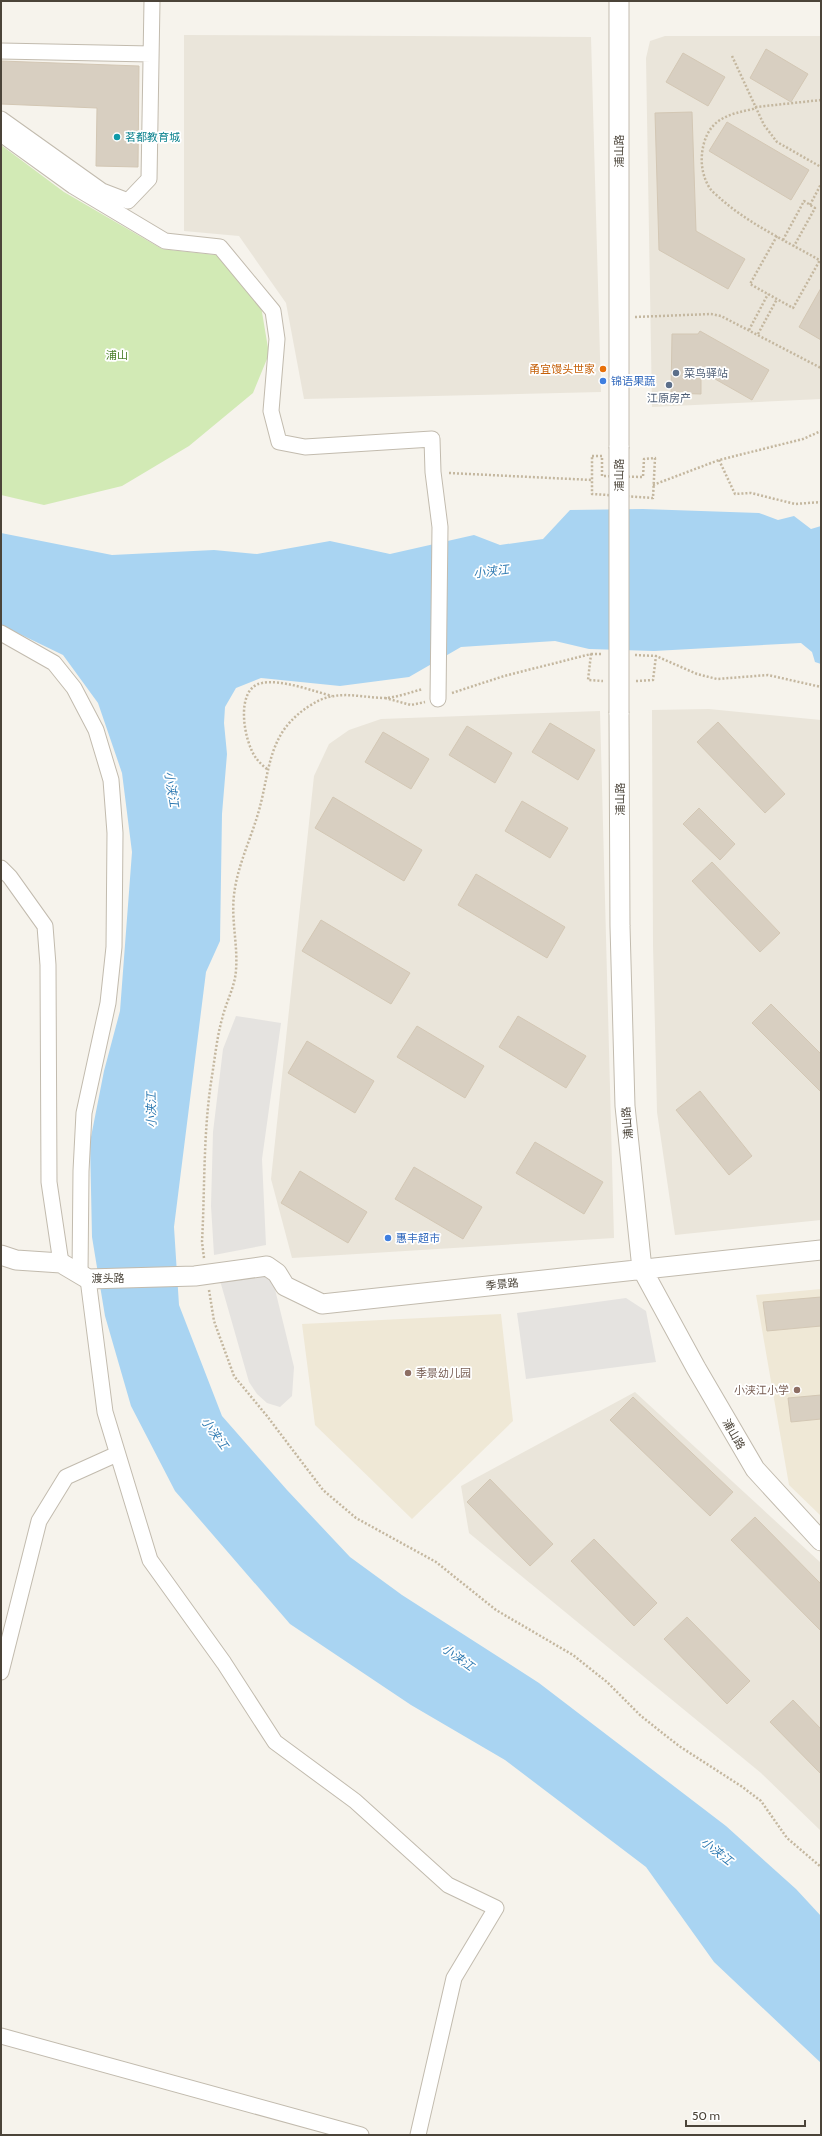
<svg xmlns="http://www.w3.org/2000/svg" width="822" height="2136" viewBox="0 0 822 2136" font-family="Cabin,'Noto Sans SC',sans-serif">
<style>
.residential{fill:#eae5da}
.education{fill:#efe8d6}
.green{fill:#d2eab5}
.parking{fill:#e5e3e0}
.water{fill:#a9d4f2}
.building{fill:#d8cfc1;stroke:#d3c7b4}
.lines{fill:none;stroke-linecap:round;stroke-linejoin:round}
.minor-casing{stroke:#c2bbae;stroke-width:17}
.tertiary-casing{stroke:#c2bbae;stroke-width:21}
.path{stroke:#c4b79f;stroke-width:2.5;stroke-dasharray:2 2;stroke-linecap:butt}
.minor{stroke:#fff;stroke-width:15}
.tertiary{stroke:#fff;stroke-width:19}
.tertiary-bridge-casing{stroke:#c2bbae;stroke-width:21;stroke-linecap:butt}
.tertiary-bridge{stroke:#fff;stroke-width:19}
.culture-dot{fill:#0f9aa8;stroke:#fff;stroke-width:1.5}
.food-dot{fill:#e8710a;stroke:#fff;stroke-width:1.5}
.service-dot{fill:#5c6f8a;stroke:#fff;stroke-width:1.5}
.shop-dot{fill:#3f7fe0;stroke:#fff;stroke-width:1.5}
.education-dot{fill:#8d6e63;stroke:#fff;stroke-width:1.5}
.labels{text-anchor:middle;dominant-baseline:central;stroke-width:3.5;stroke-linejoin:round;paint-order:stroke}
.culture-label{font-size:11px;fill:#0d838f;stroke:#fff;text-anchor:start}
.street-label{font-size:11px;fill:#4b4439;stroke:#fff}
.park-label{font-size:11px;fill:#4a7f2a;stroke:#fff}
.food-label{font-size:11px;fill:#c56008;stroke:#fff;text-anchor:end}
.service-label{font-size:11px;fill:#4e5e75;stroke:#fff;text-anchor:start}
.shop-label{font-size:11px;fill:#366cbe;stroke:#fff;text-anchor:start}
.education-label{font-size:11px;fill:#785e54;stroke:#fff;text-anchor:start}
.water-label{font-size:12px;font-style:italic;fill:#2e7ab2;stroke:#fff}
</style>
<rect width="100%" height="100%" fill="#f6f3ec"/>
<path class="residential" d="M 184,35 L 591,37 L 601,392 L 304,399 L 286,303 L 239,236 L 184,231 Z
M 665,36 L 821,36 L 821,399 L 652,407 L 646,58 L 650,41 Z
M 709,709 L 821,720 L 821,1220 L 675,1235 L 657,1112 L 653,945 L 652,710 Z
M 600,711 L 614,1238 L 292,1258 L 271,1179 L 314,776 L 329,744 L 349,730 L 381,719 Z
M 635,1392 L 821,1563 L 821,1831 L 761,1773 L 469,1533 L 461,1486 Z"/>
<path class="education" d="M 821,1289 L 821,1516 L 789,1485 L 756,1295 Z
M 501,1314 L 513,1421 L 412,1519 L 315,1425 L 302,1324 Z"/>
<path class="green" d="M 1,145 L 64,192 L 162,249 L 225,256 L 261,306 L 269,354 L 253,393 L 189,446 L 122,486 L 44,505 L 1,495 Z"/>
<path class="parking" d="M 236,1016 L 281,1023 L 262,1159 L 266,1245 L 214,1255 L 211,1206 L 213,1132 L 223,1049 Z
M 271,1273 L 294,1367 L 292,1396 L 280,1407 L 267,1403 L 257,1394 L 249,1382 L 219,1277 Z
M 626,1298 L 646,1311 L 656,1362 L 526,1379 L 517,1313 Z"/>
<path class="water" d="M 643,509 L 759,513 L 778,520 L 794,516 L 811,529 L 821,526 L 821,664 L 815,662 L 812,652 L 801,643 L 654,651 L 589,649 L 555,641 L 461,647 L 409,677 L 340,686 L 261,678 L 236,688 L 225,707 L 224,723 L 227,754 L 222,814 L 220,941 L 206,972 L 174,1227 L 179,1305 L 222,1416 L 287,1490 L 350,1557 L 402,1595 L 539,1683 L 726,1826 L 796,1889 L 821,1916 L 821,2063 L 714,1962 L 646,1867 L 505,1760 L 411,1705 L 290,1624 L 175,1491 L 131,1406 L 105,1316 L 92,1237 L 90,1142 L 104,1071 L 120,1011 L 132,852 L 122,773 L 98,703 L 63,655 L 1,625 L 1,533 L 112,555 L 214,550 L 257,554 L 330,541 L 390,554 L 474,535 L 500,545 L 543,539 L 570,510 Z"/>
<path class="building" d="M 766,49 L 808,74 L 791,102 L 750,78 Z
M 683,53 L 725,77 L 708,106 L 666,82 Z
M 1,61 L 139,66 L 138,167 L 96,166 L 97,108 L 1,104 Z
M 692,112 L 696,231 L 745,259 L 728,289 L 659,250 L 655,113 Z
M 727,122 L 809,170 L 791,200 L 709,151 Z
M 821,288 L 821,340 L 799,327 Z
M 700,331 L 769,370 L 752,400 L 701,371 L 701,394 L 671,393 L 672,334 L 698,334 Z
M 718,722 L 785,794 L 765,813 L 697,742 Z
M 550,723 L 595,750 L 578,780 L 532,752 Z
M 467,726 L 512,753 L 495,783 L 449,755 Z
M 383,732 L 429,759 L 411,789 L 365,762 Z
M 333,797 L 422,850 L 404,881 L 315,828 Z
M 522,801 L 568,828 L 550,858 L 505,831 Z
M 699,808 L 735,844 L 720,860 L 683,824 Z
M 712,862 L 780,933 L 760,952 L 692,881 Z
M 476,874 L 565,927 L 547,958 L 458,905 Z
M 321,920 L 410,973 L 391,1004 L 302,951 Z
M 771,1004 L 821,1054 L 821,1092 L 752,1023 Z
M 518,1016 L 586,1056 L 566,1088 L 499,1047 Z
M 417,1026 L 484,1066 L 465,1098 L 397,1057 Z
M 307,1041 L 374,1081 L 355,1113 L 288,1073 Z
M 700,1091 L 752,1156 L 729,1175 L 676,1110 Z
M 535,1142 L 603,1182 L 584,1214 L 516,1173 Z
M 414,1167 L 482,1207 L 463,1239 L 395,1199 Z
M 300,1171 L 367,1212 L 348,1243 L 281,1203 Z
M 821,1297 L 821,1326 L 767,1331 L 763,1302 Z
M 821,1395 L 821,1419 L 791,1422 L 788,1398 Z
M 633,1397 L 733,1492 L 710,1516 L 610,1420 Z
M 490,1479 L 553,1544 L 530,1566 L 467,1502 Z
M 755,1517 L 821,1584 L 821,1631 L 731,1540 Z
M 594,1539 L 657,1603 L 634,1626 L 571,1561 Z
M 687,1617 L 750,1681 L 727,1704 L 664,1639 Z
M 793,1700 L 821,1729 L 821,1774 L 770,1722 Z"/>
<g class="lines">
<g class="minor-casing">
<path id="minor" d="M 1,51 L 151,54
M 1,119 L 102,191 L 128,201 L 149,179 L 152,1
M 1,134 L 73,186 L 165,241 L 220,247 L 273,311 L 277,339 L 271,411 L 279,442 L 305,447 L 432,439 L 433,472 L 440,527 L 438,699
M 1,633 L 54,663 L 74,688 L 96,730 L 111,780 L 115,833 L 114,947 L 108,1003 L 84,1113 L 81,1171 L 80,1274
M 1,868 L 10,877 L 45,926 L 48,965 L 49,1182 L 61,1263
M 88,1279 L 105,1412 L 150,1560 L 224,1663 L 275,1742 L 355,1801 L 448,1885 L 496,1908 L 454,1978 L 418,2135
M 1,1672 L 39,1521 L 66,1477 L 117,1454
M 1,2036 L 361,2135"/>
</g>
<g class="tertiary-casing">
<path id="tertiary" d="M 619,1 L 619,447
M 619,713 L 620,926 L 625,1106 L 642,1269 L 696,1368 L 755,1469 L 821,1541
M 1,1255 L 16,1260 L 61,1263 L 88,1279 L 195,1276 L 267,1266 L 277,1273 L 285,1286 L 322,1304 L 821,1250"/>
</g>
<path class="path" d="M 732,56 L 764,125 L 777,142 L 821,167
M 821,100 L 756,107 L 753,109 C 730,114 711,118 704,143 C 700,158 701,173 709,187 C 712,192 718,196 722,200 C 751,225 788,242 821,261
M 810,205 L 821,184
M 777,236 L 750,284 L 793,308 L 820,260
M 783,240 L 804,201 L 815,208 L 794,246
M 635,317 L 711,314 L 721,316 L 821,368
M 749,330 L 768,294
M 758,334 L 777,299
M 592,456 L 602,456 L 602,476 L 643,477 L 644,459 L 655,458 L 653,498 L 592,494 Z
M 719,460 L 735,494 L 751,493 L 795,504 L 821,502
M 449,473 L 592,480
M 653,485 L 719,460 L 803,439 L 821,431
M 591,654 L 602,654
M 635,655 L 656,656
M 636,681 L 653,680 L 656,656 L 697,674 L 717,679 L 768,675 L 821,687
M 452,693 L 504,676 L 591,654 L 588,680 L 603,681
M 385,698 L 411,705 L 425,702
M 267,769 C 263,766 259,762 256,758 C 244,742 234,688 262,683 C 281,679 313,691 332,696
M 204,1258 L 202,1242 C 205,1187 203,1131 212,1076 C 215,1057 217,1037 222,1019 C 226,1002 235,987 236,970 C 238,945 231,920 234,895 C 237,868 249,843 257,817 C 271,773 265,733 311,705 C 335,689 357,697 383,698 C 396,698 411,692 423,689
M 209,1290 L 214,1321 L 234,1376 L 267,1416 L 323,1490 L 356,1518 L 436,1562 L 496,1610 L 573,1655 L 607,1682 L 641,1716 L 679,1746 L 741,1786 L 761,1801 L 787,1838 L 821,1867"/>
<use href="#minor" class="minor"/>
<use href="#tertiary" class="tertiary"/>
<g class="tertiary-bridge-casing">
<path id="tertiary-bridge" d="M 619,447 L 619,713"/>
</g>
<use href="#tertiary-bridge" class="tertiary-bridge"/>
</g>
<circle class="culture-dot" cx="117" cy="137" r="4"/>
<circle class="food-dot" cx="603" cy="369" r="4"/>
<g class="service-dot">
<circle cx="676" cy="373" r="4"/>
<circle cx="669" cy="385" r="4"/>
</g>
<g class="shop-dot">
<circle cx="603" cy="381" r="4"/>
<circle cx="388" cy="1238" r="4"/>
</g>
<g class="education-dot">
<circle cx="408" cy="1373" r="4"/>
<circle cx="797" cy="1390" r="4"/>
</g>
<g class="labels">
<g class="culture-label">
<text x="125" y="137">茗都教育城</text>
</g>
<g class="street-label">
<text transform="translate(619 151) rotate(-90)">浦山路</text>
<text transform="translate(619 475) rotate(-90)">浦山路</text>
<text transform="translate(620 799) rotate(-90)">浦山路</text>
<text transform="translate(627 1123) rotate(-95)">浦山路</text>
<text x="108" y="1278">渡头路</text>
<text transform="translate(502 1284) rotate(-6)">季景路</text>
<text transform="translate(734 1434) rotate(60)">浦山路</text>
</g>
<g class="park-label">
<text x="117" y="355">浦山</text>
</g>
<g class="food-label">
<text x="595" y="369">甬宜馒头世家</text>
</g>
<g class="service-label">
<text x="684" y="373">菜鸟驿站</text>
<text x="669" y="398" text-anchor="middle">江原房产</text>
</g>
<g class="shop-label">
<text x="611" y="381">锦语果蔬</text>
<text x="396" y="1238">惠丰超市</text>
</g>
<g class="education-label">
<text x="416" y="1373">季景幼儿园</text>
<text x="789" y="1390" text-anchor="end">小浃江小学</text>
</g>
<g class="water-label">
<text transform="translate(491 571) rotate(-7)">小浃江</text>
<text transform="translate(172 789) rotate(81)">小浃江</text>
<text transform="translate(151 1110) rotate(-91)">小浃江</text>
<text transform="translate(215 1433) rotate(54)">小浃江</text>
<text transform="translate(458 1657) rotate(35)">小浃江</text>
<text transform="translate(717 1851) rotate(38)">小浃江</text>
</g>
</g>
<rect width="822" height="2136" fill="none" stroke="#4b4439" stroke-width="4"/>
<path d="M686 2120v6h119v-6" fill="none" stroke="#4b4439" stroke-width="2"/>
<text x="692" y="2120" font-size="12" fill="#4b4439" stroke="#ffffff" stroke-width="3" paint-order="stroke">50 m</text>
</svg>
